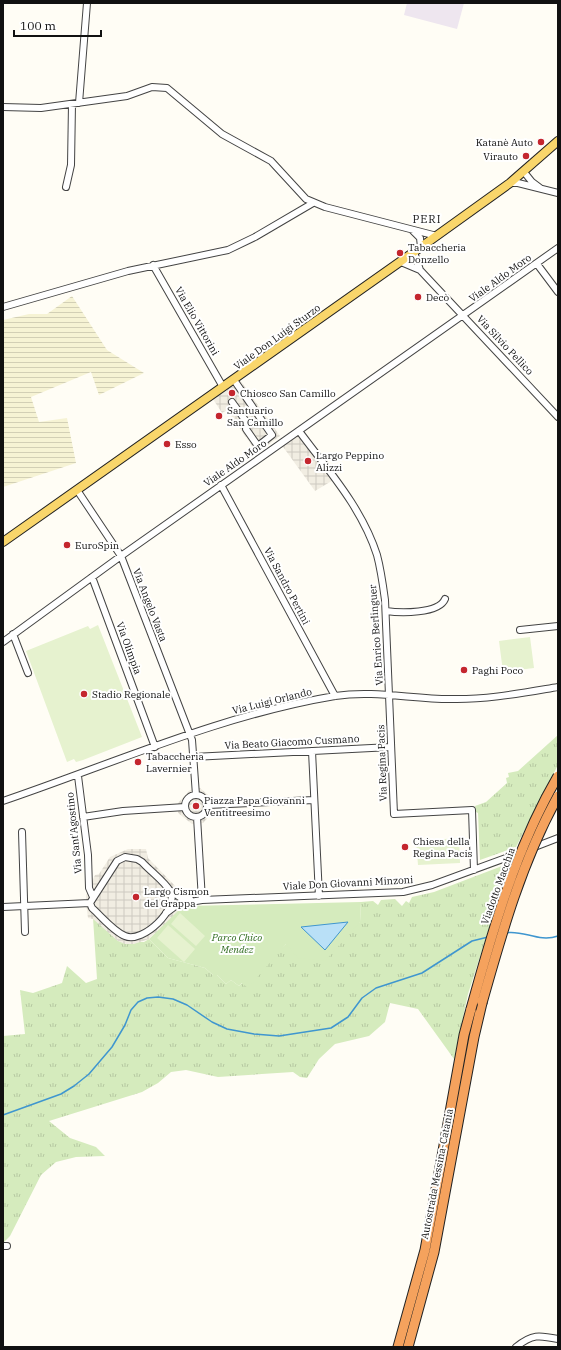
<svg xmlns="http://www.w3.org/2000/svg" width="561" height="1350" viewBox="0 0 561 1350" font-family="'IBM Plex Serif',serif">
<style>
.industrial{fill:#eee6ef}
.farmland{fill:url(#farmland-rules)}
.grass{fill:url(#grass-tufts)}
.park{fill:#d5ebbd}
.pitch{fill:#e6f2cf}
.plaza{fill:url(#plaza-grid)}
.water{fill:#b9e0f7;stroke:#3f96cf}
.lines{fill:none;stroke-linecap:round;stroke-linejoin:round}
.stream{stroke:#3f96cf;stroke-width:1.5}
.minor-casing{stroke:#444;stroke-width:8}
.major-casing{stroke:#222;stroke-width:10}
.highway-casing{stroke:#222;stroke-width:11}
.minor{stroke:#fff;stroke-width:6}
.major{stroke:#f9d66b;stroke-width:8}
.highway{stroke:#f5a25d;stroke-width:9}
.highway-bridge-casing{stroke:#222;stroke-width:11;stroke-linecap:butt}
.highway-bridge{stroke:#f5a25d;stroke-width:9}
.poi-dot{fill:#c4262e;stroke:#fff;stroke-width:1.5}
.labels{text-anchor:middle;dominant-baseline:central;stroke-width:4;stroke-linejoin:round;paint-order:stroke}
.poi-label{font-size:10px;fill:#111;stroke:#fff;text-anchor:start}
.street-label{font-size:10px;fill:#111;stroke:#fff}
.park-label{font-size:10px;font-style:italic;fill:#2f6b1f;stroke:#fff}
.neighbourhood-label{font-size:11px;letter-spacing:1px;fill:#111;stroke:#fff}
</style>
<defs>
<pattern id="farmland-rules" width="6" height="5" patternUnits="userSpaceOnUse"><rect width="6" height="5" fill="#f6f3d4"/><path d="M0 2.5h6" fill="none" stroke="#d2cfb5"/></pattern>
<pattern id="grass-tufts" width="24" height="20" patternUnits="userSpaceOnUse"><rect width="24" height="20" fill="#d5ebbd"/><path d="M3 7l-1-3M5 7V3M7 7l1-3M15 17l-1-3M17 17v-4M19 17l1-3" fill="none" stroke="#b6c8a1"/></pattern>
<pattern id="plaza-grid" width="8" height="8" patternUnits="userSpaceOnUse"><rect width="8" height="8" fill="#f1ede2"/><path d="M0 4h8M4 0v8" fill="none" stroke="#cecac1"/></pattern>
</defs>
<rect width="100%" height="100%" fill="#fffdf5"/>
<path class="industrial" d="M 407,3 L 464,3 L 457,29 L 404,15 Z"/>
<path class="farmland" d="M 72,296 L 107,350 L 144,373 L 99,395 L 91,372 L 31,397 L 39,422 L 67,418 L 76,463 L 3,487 L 3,320 L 29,314 L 47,314 Z"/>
<path class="grass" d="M 558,735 L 558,765 L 516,847 L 480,860 L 478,813 L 476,812 L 475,806 L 486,802 L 507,783 L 506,778 L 509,777 L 508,773 L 518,771 Z
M 510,863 L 468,994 L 454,1059 L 418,1009 L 390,1003 L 385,1022 L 369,1036 L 335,1044 L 319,1059 L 307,1078 L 300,1077 L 293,1072 L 218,1077 L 186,1070 L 171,1072 L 158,1083 L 142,1092 L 49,1121 L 70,1138 L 96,1147 L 105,1156 L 76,1157 L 56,1162 L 41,1175 L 10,1236 L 3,1243 L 3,1036 L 25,1034 L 20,990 L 33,993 L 62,983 L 67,966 L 86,983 L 97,979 L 93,918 L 118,941 L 144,942 L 149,939 L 168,958 L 205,968 L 213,975 L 217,975 L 226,984 L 231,980 L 239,986 L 286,944 L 360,922 L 361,902 L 373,901 L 378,905 L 381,900 L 395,899 L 402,906 L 406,901 L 409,903 L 412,897 L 434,892 Z"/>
<path class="park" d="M 361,902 L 360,922 L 325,961 L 298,958 L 286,944 L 248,988 L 242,983 L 239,986 L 231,980 L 226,984 L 217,975 L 213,975 L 205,968 L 168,958 L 149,939 L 180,908 L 186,906 Z"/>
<path class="pitch" d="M 98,625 L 142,737 L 83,760 L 76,762 L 74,759 L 67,762 L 26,651 L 88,626 L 90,629 Z
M 530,637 L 534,668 L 503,672 L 499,641 Z
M 459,838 L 460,863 L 418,865 L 416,841 Z
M 180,913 L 205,936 L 196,946 L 171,924 Z
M 168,925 L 195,949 L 184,962 L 157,938 Z"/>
<path class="plaza" d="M 238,377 L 280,436 L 257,453 L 227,410 L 222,413 L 211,396 Z
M 299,431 L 335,479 L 315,491 L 281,444 Z
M 200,788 L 214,800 L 215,810 L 203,823 L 192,824 L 178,813 L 178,803 L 190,790 Z
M 128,849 L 146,849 L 148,858 L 179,890 L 185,893 L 186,906 L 180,909 L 149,939 L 134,944 L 125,944 L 118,941 L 93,919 L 88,918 L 86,903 L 86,895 L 95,875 L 99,874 L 110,857 Z"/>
<path class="water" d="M 348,922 L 325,950 L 301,927 Z"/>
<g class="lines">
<path class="stream" d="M 505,933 C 523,929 538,943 558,936
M 3,1115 L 61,1094 L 74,1086 L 89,1074 L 112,1047 L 125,1025 L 131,1010 L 138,1002 L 147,998 L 158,997 L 173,999 L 187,1005 L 212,1022 L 227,1029 L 254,1034 L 279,1036 L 331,1028 L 348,1017 L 362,998 L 376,988 L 422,973 L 472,941 L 488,937"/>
<g class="minor-casing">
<path id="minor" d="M 79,103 L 87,3
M 3,107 L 41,108 L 127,96 L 152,87 L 167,88 L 222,134 L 271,161 L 306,199 L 325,207 L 437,236
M 524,172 L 532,182 L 540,188
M 510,183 L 518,183 L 558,193
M 66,187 L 71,165 L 72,104
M 413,231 L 420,238 L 421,247
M 414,252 L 420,270
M 401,262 L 420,270 L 558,417
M 537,264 L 558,292
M 153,265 L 223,387
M 3,307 L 128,271 L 228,250 L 255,237 L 313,203
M 232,402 L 248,424 L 246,429 L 258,446 L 272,435 L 234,380
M 299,431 C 328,470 362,508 377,555 C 381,570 383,585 385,600 L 394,814 L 472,810 L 474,870
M 221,485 L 335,696
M 77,490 L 121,556 L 192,740 L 196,795
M 92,577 L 155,747
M 386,611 C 400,613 439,614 445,599
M 520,630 L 558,626
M 13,634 L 28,673
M 3,642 L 121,556 L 558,248
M 312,751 L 319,896
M 193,757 L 391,747
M 78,776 L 88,855 L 89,888 L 93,897
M185 806a11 11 0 1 1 22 0a11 11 0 1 1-22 0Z
M 3,801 C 112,764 221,715 335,696 C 374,690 411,699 450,699 C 486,700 522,693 558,687
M 208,805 L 314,800
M 83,817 L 123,811 L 185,807
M 197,817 L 202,900
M 22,832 L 25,932
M 532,848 L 558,838
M 125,857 L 137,859 L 142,862 C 149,870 165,882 170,891 C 180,908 143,944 125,936 C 113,931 102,917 92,908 L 90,903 L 117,861 Z
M 171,891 L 181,898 L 190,899
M 3,907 L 90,903
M 166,913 L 178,904 L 202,900 L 403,892 L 432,885 L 522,852
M 3,1246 L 7,1246
M 516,1347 C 532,1334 539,1335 558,1339"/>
</g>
<g class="major-casing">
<path id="major" d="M 3,542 L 421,247 L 510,183 L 558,141"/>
</g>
<g class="highway-casing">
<path id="highway" d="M 398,1347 L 425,1250 L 464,1035 L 471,1009
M 408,1347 L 434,1252 L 474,1037 L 482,1003"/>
</g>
<use href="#minor" class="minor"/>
<use href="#major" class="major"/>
<use href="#highway" class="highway"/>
<g class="highway-bridge-casing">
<path id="highway-bridge" d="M 482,1003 C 502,932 522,861 558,796
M 471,1009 C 493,929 516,848 558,776"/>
</g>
<use href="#highway-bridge" class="highway-bridge"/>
</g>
<g class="poi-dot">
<circle cx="541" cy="142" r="4"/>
<circle cx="526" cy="156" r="4"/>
<circle cx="400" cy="253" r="4"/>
<circle cx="418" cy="297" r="4"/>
<circle cx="232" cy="393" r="4"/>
<circle cx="219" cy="416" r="4"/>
<circle cx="167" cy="444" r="4"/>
<circle cx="308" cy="461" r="4"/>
<circle cx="67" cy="545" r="4"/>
<circle cx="464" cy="670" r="4"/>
<circle cx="84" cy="694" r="4"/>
<circle cx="138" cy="762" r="4"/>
<circle cx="196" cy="806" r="4"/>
<circle cx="405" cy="847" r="4"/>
<circle cx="136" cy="897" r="4"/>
</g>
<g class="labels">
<g class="poi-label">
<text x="533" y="142" text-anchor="end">Katanè Auto</text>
<text x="518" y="156" text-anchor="end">Virauto</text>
<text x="408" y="247">Tabaccheria<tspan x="408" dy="12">Donzello</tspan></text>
<text x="426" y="297">Decò</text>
<text x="240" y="393">Chiosco San Camillo</text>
<text x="227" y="410">Santuario<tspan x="227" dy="12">San Camillo</tspan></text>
<text x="175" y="444">Esso</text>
<text x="316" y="455">Largo Peppino<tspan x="316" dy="12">Alizzi</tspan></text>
<text x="75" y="545">EuroSpin</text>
<text x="472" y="670">Paghi Poco</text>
<text x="92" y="694">Stadio Regionale</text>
<text x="146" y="756">Tabaccheria<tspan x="146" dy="12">Lavernier</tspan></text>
<text x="204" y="800">Piazza Papa Giovanni<tspan x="204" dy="12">Ventitreesimo</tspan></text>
<text x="413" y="841">Chiesa della<tspan x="413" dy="12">Regina Pacis</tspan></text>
<text x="144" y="891">Largo Cismon<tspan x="144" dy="12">del Grappa</tspan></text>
</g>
<g class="street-label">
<text transform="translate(500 278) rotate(-36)">Viale Aldo Moro</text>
<text transform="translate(197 321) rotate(60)">Via Elio Vittorini</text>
<text transform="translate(277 337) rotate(-36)">Viale Don Luigi Sturzo</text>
<text transform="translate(505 345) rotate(47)">Via Silvio Pellico</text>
<text transform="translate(235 463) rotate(-35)">Viale Aldo Moro</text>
<text transform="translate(287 586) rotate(62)">Via Sandro Pertini</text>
<text transform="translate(150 605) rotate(69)">Via Angelo Vasta</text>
<text transform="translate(376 635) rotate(-94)">Via Enrico Berlinguer</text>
<text transform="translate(129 648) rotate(70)">Via Olimpia</text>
<text transform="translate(272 701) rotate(-14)">Via Luigi Orlando</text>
<text transform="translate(292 742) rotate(-3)">Via Beato Giacomo Cusmano</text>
<text transform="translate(382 763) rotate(-92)">Via Regina Pacis</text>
<text transform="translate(74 833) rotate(-96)">Via Sant'Agostino</text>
<text transform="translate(348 883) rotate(-3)">Viale Don Giovanni Minzoni</text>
<text transform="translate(498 886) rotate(-70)">Viadotto Macchia</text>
<text transform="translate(437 1174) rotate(-79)">Autostrada Messina-Catania</text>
</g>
<g class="park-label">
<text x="237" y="937">Parco Chico<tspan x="237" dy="12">Mendez</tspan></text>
</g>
<g class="neighbourhood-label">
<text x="427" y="219">PERI</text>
</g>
</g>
<rect width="561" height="1350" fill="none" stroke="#111111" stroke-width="8"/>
<path d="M14 30v6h87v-6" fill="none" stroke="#111111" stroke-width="2"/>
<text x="20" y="30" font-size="12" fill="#111111" stroke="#ffffff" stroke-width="3" paint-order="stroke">100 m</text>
</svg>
